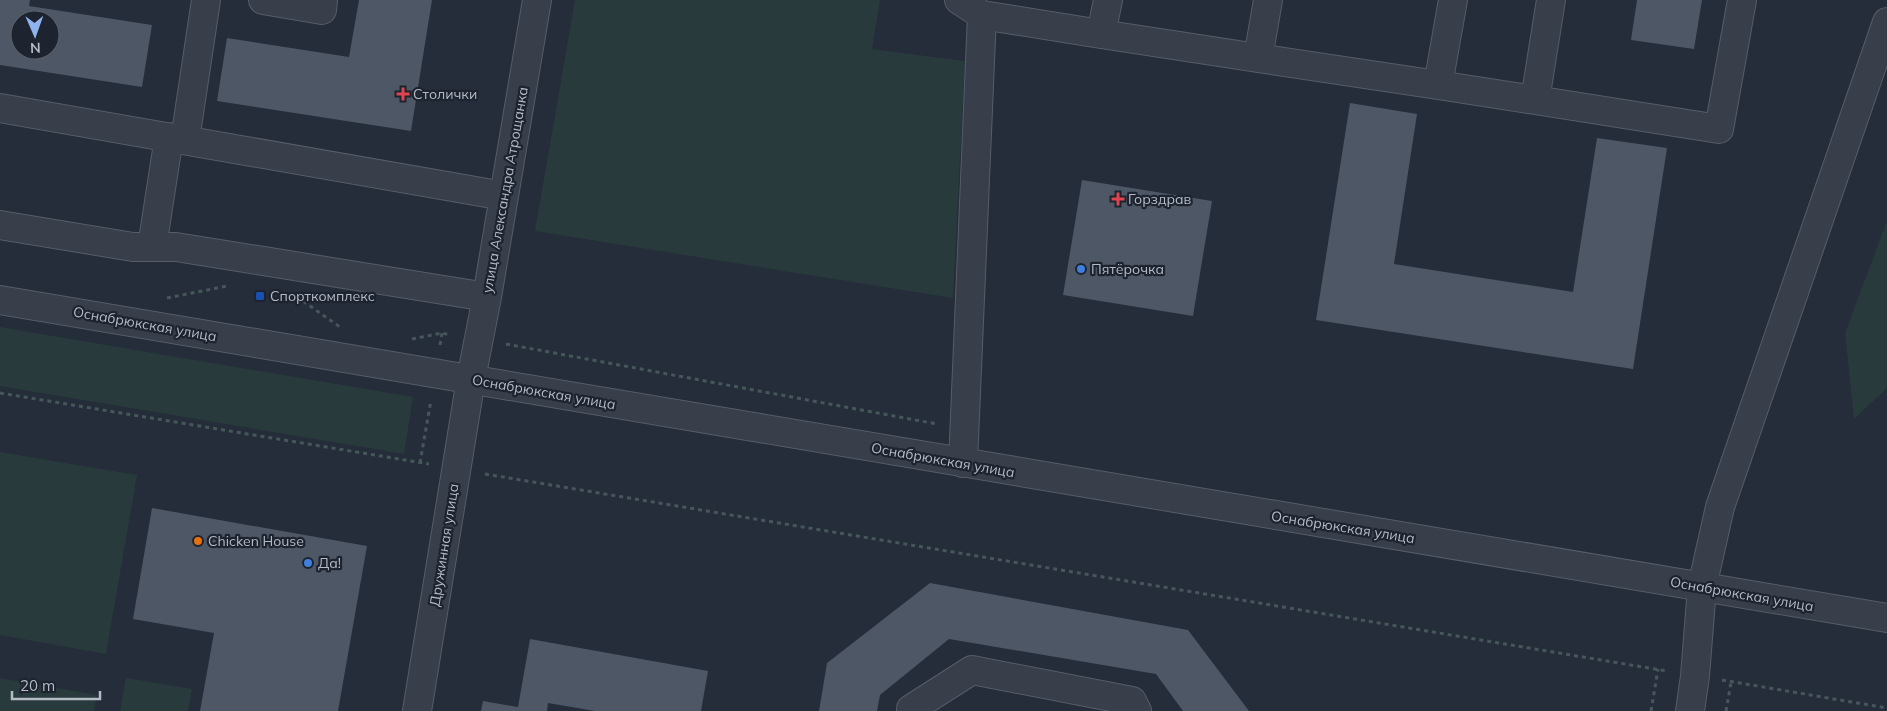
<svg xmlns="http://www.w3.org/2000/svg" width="1887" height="711" viewBox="0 0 1887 711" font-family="Mulish,sans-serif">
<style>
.green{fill:#283a3c}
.building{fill:#4e5765;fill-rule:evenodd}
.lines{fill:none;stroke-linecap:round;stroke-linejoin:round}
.minor-casing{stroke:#565d68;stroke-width:30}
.path{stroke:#46575a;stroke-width:3;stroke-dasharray:4 4;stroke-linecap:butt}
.minor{stroke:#383f4a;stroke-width:28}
.health-dot{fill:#e0444e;stroke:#1d242f;stroke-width:2}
.shop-dot{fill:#3f7fe0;stroke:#1d242f;stroke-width:2}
.transit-dot{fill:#1a4fb4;stroke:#1d242f;stroke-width:2}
.food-dot{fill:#e8710a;stroke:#1d242f;stroke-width:2}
.labels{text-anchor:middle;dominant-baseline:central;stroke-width:4.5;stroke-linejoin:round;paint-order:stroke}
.poi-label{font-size:14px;fill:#b4bac6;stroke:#1d242f;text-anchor:start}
.street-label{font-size:14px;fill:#b4bac6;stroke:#1d242f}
</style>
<rect width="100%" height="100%" fill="#252d3a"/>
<path class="green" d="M 575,0 L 880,0 L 872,49 L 965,61 L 953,298 L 535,231 Z
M 1887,221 L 1887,388 L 1854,419 L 1845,333 Z
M 0,327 L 413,397 L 404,454 L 0,386 Z
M 0,452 L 137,475 L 106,654 L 0,635 Z
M 0,678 L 97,695 L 94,711 L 0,711 Z
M 126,678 L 192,689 L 188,711 L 120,711 Z"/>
<path class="building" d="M 0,0 L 30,0 L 29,6 L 152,25 L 142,87 L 0,65 ZM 20,20 L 50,20 L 50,50 L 20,50 Z
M 359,0 L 432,0 L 411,131 L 217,101 L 227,38 L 349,57 Z
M 1637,0 L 1702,0 L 1694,49 L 1631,40 Z
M 1350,103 L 1417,114 L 1394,264 L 1573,292 L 1597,138 L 1667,148 L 1633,369 L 1316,320 Z
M 1082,180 L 1212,201 L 1193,316 L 1063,295 Z
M 152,508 L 367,546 L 338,711 L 200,711 L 214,633 L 133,619 Z
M 930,583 L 1188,630 L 1249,711 L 1183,711 L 1156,674 L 949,639 L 880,695 L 877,711 L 819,711 L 827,663 Z
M 530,639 L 708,671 L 701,711 L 595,711 L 548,703 L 547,711 L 481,711 L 483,701 L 518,707 Z"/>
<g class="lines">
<g class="minor-casing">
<path id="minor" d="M 263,0 L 322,10 L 323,0
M 959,0 L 982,15 L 1101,34 L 1108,0
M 1268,0 L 1258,58 L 1438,85 L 1453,0
M 1551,0 L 1535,100 L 1719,129 L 1742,0
M 1101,34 L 1258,58
M 1438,85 L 1535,100
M 0,108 L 504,196
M 185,140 L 206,0
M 0,225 L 133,247 L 176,247 L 487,297
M 152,247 L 169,137
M 0,300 L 1887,618
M 963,463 L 982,15
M 417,711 L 471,379 L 487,297 L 537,0
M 911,711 L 911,709 L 972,670 L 1132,701 L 1137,711
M 1690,711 L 1695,676 L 1702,587 L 1720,507 L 1887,22"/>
</g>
<path class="path" d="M 288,297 L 300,299 L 340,327
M 167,298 L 227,286
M 412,339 L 442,333 L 450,335
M 506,344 L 937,424
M 440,345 L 442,333
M 0,393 L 429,464
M 420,463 L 431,400
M 485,474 L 1667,671
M 1722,680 L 1887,708
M 1651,711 L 1658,669
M 1726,711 L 1731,682"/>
<use href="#minor" class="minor"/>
</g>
<g class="health-dot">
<path d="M400.5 86.5h5v5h5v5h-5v5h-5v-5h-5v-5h5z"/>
<path d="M1115.5 191.5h5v5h5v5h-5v5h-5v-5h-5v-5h5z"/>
</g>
<g class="shop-dot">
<circle cx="1081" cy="269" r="5"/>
<circle cx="308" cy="563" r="5"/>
</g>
<rect class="transit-dot" x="255" y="291" width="10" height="10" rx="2.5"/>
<circle class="food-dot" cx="198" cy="541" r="5"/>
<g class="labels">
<g class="poi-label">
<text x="413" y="94">Столички</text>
<text x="1128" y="199">Горздрав</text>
<text x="1091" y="269">Пятёрочка</text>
<text x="270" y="296">Спорткомплекс</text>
<text x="208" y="541">Chicken House</text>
<text x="318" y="563">Да!</text>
</g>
<g class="street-label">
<text transform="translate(505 190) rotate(-80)">улица Александра Атрощанка</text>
<text transform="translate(145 324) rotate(10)">Оснабрюкская улица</text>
<text transform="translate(544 392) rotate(10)">Оснабрюкская улица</text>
<text transform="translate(943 460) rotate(10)">Оснабрюкская улица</text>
<text transform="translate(1343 527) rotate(9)">Оснабрюкская улица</text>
<text transform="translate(444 545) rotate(-81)">Дружинная улица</text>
<text transform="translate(1742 594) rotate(10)">Оснабрюкская улица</text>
</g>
</g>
<g transform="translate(35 35) rotate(178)"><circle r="24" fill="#1d242f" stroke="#59606b"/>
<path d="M0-4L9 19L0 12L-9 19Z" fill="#90b2ee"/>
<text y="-8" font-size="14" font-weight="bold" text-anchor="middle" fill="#b4bac6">N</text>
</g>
<path d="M12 691v8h88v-8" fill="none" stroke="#b4bac6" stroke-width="2.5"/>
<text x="20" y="691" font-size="15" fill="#b4bac6" stroke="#1d242f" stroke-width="4" paint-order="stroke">20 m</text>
</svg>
